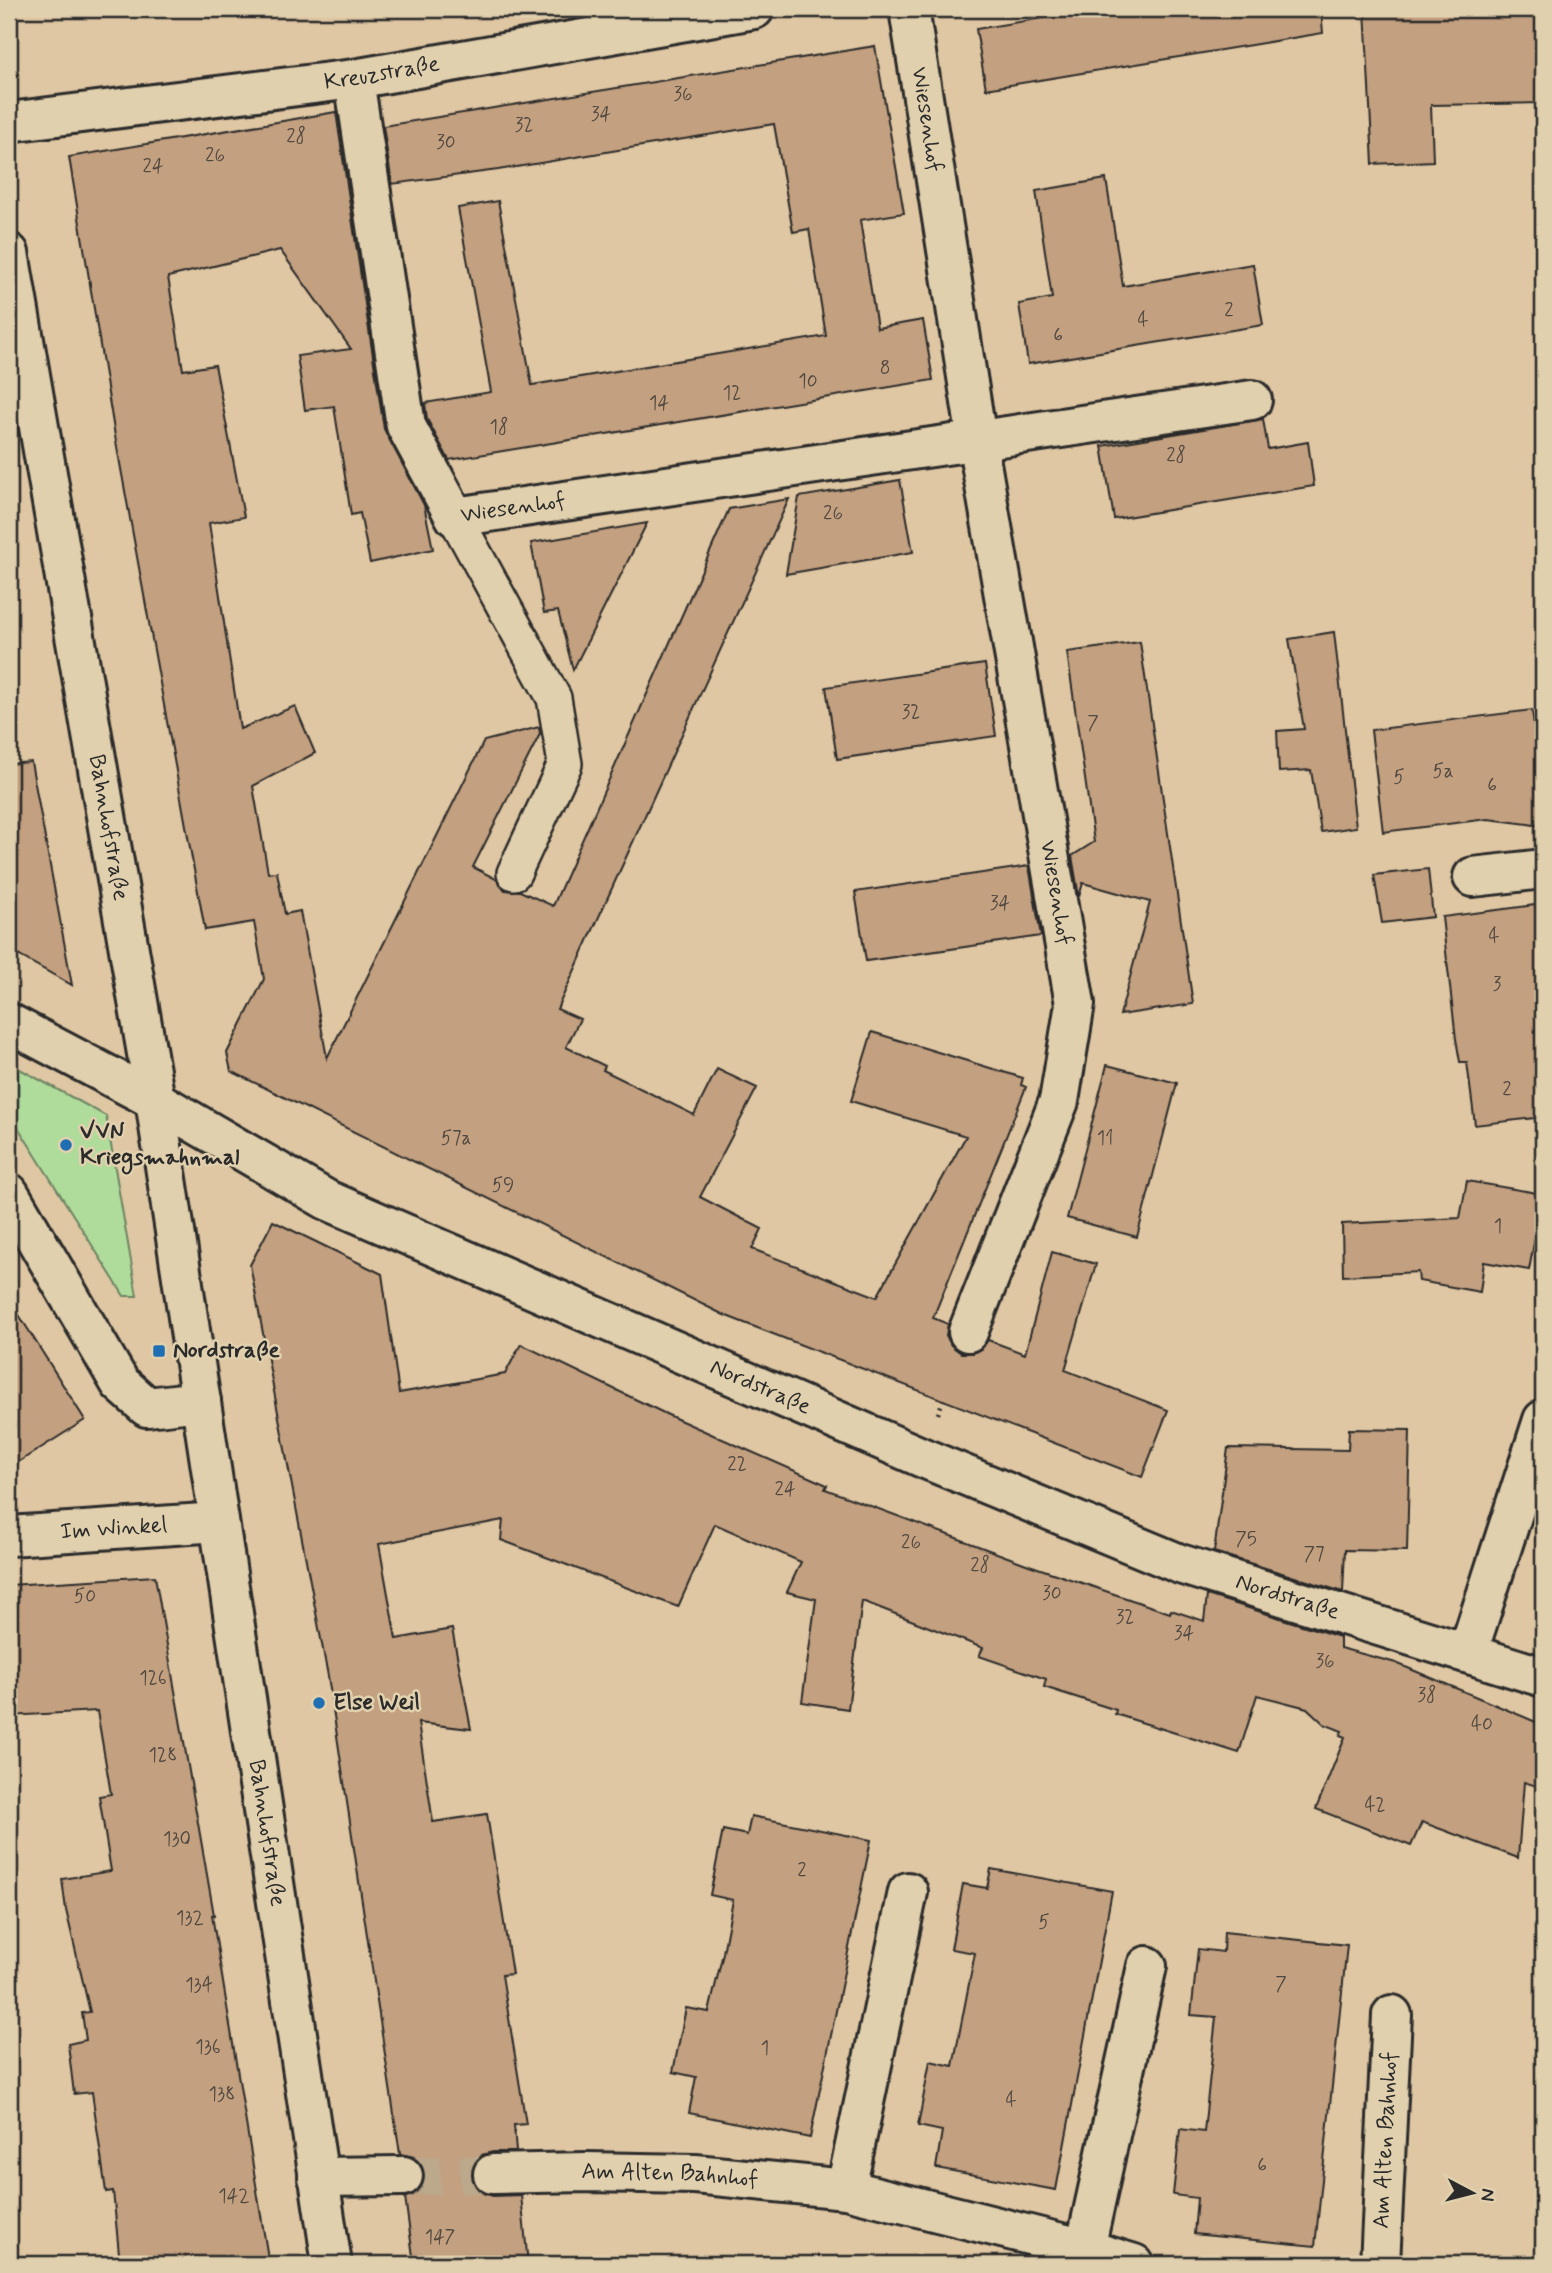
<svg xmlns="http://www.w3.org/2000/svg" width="1552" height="2273" viewBox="0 0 1552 2273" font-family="Mynerve,sans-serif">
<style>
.green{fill:#afdc9b;stroke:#6d8463;stroke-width:2}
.building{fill:#c3a07f;stroke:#2b2b2b;stroke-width:2}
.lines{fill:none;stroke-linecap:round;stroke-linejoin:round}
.street-tunnel{stroke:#bca88b;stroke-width:38;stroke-dasharray:38 19;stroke-linecap:butt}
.lane-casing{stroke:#2b2b2b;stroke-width:38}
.street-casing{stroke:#2b2b2b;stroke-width:44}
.secondary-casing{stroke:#2b2b2b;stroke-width:44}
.path{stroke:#2b2b2b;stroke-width:4.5;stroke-dasharray:2 5;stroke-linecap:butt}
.lane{stroke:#e1d0ad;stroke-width:33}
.street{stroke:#e1d0ad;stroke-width:38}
.secondary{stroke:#e1d0ad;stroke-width:38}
.poi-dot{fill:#1f6fb2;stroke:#e1d0ad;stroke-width:2.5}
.labels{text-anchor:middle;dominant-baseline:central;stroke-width:5;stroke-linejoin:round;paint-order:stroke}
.number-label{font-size:19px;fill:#514840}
.street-label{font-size:23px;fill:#2b2b2b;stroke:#e1d0ad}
.poi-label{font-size:23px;font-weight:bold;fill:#2b2b2b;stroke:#e1d0ad;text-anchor:start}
</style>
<rect width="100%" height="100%" fill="#e0c7a3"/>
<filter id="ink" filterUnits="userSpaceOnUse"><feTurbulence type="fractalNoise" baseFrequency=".0143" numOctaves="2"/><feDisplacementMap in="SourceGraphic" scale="14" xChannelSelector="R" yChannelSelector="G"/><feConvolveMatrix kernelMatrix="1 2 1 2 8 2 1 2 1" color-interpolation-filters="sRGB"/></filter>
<g filter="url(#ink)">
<path class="green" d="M 18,1068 L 106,1116 L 137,1296 L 124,1296 L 9,1113 L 9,1071 Z"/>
<path class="building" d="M 1098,9 L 1321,9 L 1323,33 L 986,89 L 976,29 Z
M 1365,9 L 1543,9 L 1543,103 L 1431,105 L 1433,161 L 1373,164 Z
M 875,46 L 904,213 L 860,220 L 877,328 L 923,320 L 933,380 L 449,460 L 427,419 L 425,403 L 491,392 L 458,208 L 498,201 L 532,385 L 826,336 L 809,229 L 793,232 L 774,124 L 498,170 L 392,184 L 383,126 Z
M 336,112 L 384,429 L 424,505 L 433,549 L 370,563 L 360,513 L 351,515 L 334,406 L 305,410 L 297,356 L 351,349 L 280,250 L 168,277 L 183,370 L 215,365 L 244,517 L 209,523 L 240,729 L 295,706 L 315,753 L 253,786 L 268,873 L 277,872 L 285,914 L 300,911 L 327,1058 L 484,741 L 539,727 L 540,734 L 473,867 L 496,879 L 505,890 L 520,891 L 553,906 L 729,509 L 789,499 L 557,1009 L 580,1019 L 566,1047 L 605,1066 L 603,1070 L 694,1115 L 717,1069 L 757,1088 L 700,1197 L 762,1229 L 752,1249 L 877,1297 L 966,1136 L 851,1101 L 872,1032 L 1023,1078 L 1021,1085 L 1026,1087 L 933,1318 L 948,1324 L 946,1335 L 951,1345 L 961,1353 L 972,1353 L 981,1349 L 988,1340 L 1025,1354 L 1052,1252 L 1096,1264 L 1065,1370 L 1168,1410 L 1142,1477 L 724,1315 L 231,1071 L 227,1053 L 264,979 L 254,922 L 205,930 L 115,436 L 69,157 Z
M 1106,179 L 1123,286 L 1253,264 L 1263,325 L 1028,364 L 1019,304 L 1052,298 L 1036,191 Z
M 1263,419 L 1268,449 L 1308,442 L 1314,486 L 1114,519 L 1102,446 Z
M 900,480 L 913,552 L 786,574 L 799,497 Z
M 647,523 L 573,670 L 558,611 L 544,613 L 531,543 Z
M 1334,632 L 1356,827 L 1321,832 L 1311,770 L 1279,772 L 1277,731 L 1304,729 L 1289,639 Z
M 1140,642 L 1193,1004 L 1120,1015 L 1150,902 L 1083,883 L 1079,897 L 1072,856 L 1094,842 L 1067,652 Z
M 985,664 L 996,736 L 837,759 L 826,687 Z
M 1532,710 L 1538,759 L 1543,759 L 1543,826 L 1488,819 L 1383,832 L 1371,730 Z
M 31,762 L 72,985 L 9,950 L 9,764 Z
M 1029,866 L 1041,936 L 866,961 L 855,892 Z
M 1428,869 L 1433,917 L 1382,923 L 1374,875 Z
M 1543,904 L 1543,1117 L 1475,1125 L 1467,1062 L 1460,1062 L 1456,1039 L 1442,917 Z
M 1107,1065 L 1177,1083 L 1137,1237 L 1067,1218 Z
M 1467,1181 L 1543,1194 L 1529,1270 L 1484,1262 L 1480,1292 L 1419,1281 L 1418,1272 L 1343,1276 L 1342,1224 L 1460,1218 Z
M 273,1221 L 382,1274 L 399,1393 L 505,1374 L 521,1344 L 668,1415 L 827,1485 L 825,1489 L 1029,1565 L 1170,1613 L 1171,1610 L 1204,1621 L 1207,1595 L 1340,1637 L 1340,1648 L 1396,1663 L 1543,1725 L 1543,1788 L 1524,1782 L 1518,1858 L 1422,1822 L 1411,1846 L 1316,1809 L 1345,1737 L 1340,1735 L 1342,1731 L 1324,1724 L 1307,1708 L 1257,1695 L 1239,1753 L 1115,1714 L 1116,1710 L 1044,1687 L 1046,1679 L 979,1656 L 983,1648 L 862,1601 L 848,1709 L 802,1702 L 816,1599 L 787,1592 L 801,1562 L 715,1524 L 678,1607 L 501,1540 L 503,1520 L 379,1544 L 396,1639 L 452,1629 L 471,1729 L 418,1723 L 433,1822 L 487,1814 L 512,1974 L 502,1975 L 526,2124 L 514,2125 L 516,2152 L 493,2152 L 482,2155 L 474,2163 L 471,2174 L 475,2186 L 483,2193 L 493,2196 L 521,2195 L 528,2264 L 414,2264 L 405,2197 L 415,2194 L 422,2187 L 425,2175 L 422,2165 L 414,2157 L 400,2154 L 328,1676 L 250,1265 Z
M 9,1299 L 85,1420 L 9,1468 Z
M 1349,1429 L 1410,1430 L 1407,1551 L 1345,1550 L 1343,1592 L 1214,1552 L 1228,1448 L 1348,1450 Z
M 155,1576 L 214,1915 L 212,1915 L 269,2264 L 120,2264 L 113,2191 L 106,2192 L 92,2092 L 74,2094 L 68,2044 L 86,2040 L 82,2013 L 90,2012 L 66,1910 L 62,1879 L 111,1871 L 99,1796 L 111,1794 L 97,1711 L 9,1716 L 9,1585 Z
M 751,1816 L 871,1840 L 810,2138 L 689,2113 L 696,2077 L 673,2072 L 686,2008 L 709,2012 L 723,1953 L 733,1900 L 710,1895 L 723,1830 L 747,1835 Z
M 991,1869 L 1112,1891 L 1056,2190 L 936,2168 L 942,2131 L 918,2126 L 930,2061 L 953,2066 L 975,1953 L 951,1949 L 963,1884 L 987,1888 Z
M 1224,1932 L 1347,1945 L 1315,2246 L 1194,2234 L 1197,2198 L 1173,2195 L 1180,2129 L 1204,2132 L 1216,2017 L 1191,2015 L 1198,1949 L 1223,1952 Z"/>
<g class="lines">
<path class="street-tunnel" d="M 403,2176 L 493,2174"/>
<g class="lane-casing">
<path id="lane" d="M 455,517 L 554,698 L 565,764 L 514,873"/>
</g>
<g class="street-casing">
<g id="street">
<path id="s1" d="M 909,9 L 977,440 L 1075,1004 L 1059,1101 L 968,1332"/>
<path id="s2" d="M 354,79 L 406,426 L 455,517 L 1252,400"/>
<path id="s3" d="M 9,122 L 354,79 L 754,9"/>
<path d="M 1473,877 L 1543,869"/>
<path id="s4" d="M 9,1023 L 155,1100 L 327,1200 L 921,1457 L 1180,1564 L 1543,1677"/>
<path d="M 9,1193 L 120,1383 L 147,1407 L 201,1401"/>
<path id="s5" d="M 9,1536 L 219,1522"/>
<path d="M 1468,1652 L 1543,1420"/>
<path id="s6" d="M 493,2174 L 586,2172 L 695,2174 L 846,2189 L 1085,2249 L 1134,2264"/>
<path d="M 318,2177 L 403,2176"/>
<path d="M 846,2189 L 908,1892"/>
<path d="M 1085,2249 L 1147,1966"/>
<path id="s7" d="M 1380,2264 L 1392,2015"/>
</g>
</g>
<g class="secondary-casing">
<g id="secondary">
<path id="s8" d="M 9,253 L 155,1100 L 332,2264"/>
</g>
</g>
<path class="path" d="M 938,1414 L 943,1400"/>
<use href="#lane" class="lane"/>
<use href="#street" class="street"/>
<use href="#secondary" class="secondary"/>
</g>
</g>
<g class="poi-dot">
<circle cx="66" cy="1145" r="7"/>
<rect x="152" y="1344" width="14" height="14" rx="3.5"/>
<circle cx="319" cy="1703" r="7"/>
</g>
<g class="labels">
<g class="number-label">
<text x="683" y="94">36</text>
<text x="601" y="114">34</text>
<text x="524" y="125">32</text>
<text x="296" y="136">28</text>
<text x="446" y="142">30</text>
<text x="215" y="155">26</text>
<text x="153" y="166">24</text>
<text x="1229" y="310">2</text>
<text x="1143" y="320">4</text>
<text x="1058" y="335">6</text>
<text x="885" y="368">8</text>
<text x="808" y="381">10</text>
<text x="732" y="393">12</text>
<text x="659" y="403">14</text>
<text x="499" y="427">18</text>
<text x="1176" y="455">28</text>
<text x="833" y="513">26</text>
<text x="911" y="712">32</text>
<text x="1093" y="723">7</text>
<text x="1443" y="771">5a</text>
<text x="1399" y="777">5</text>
<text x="1492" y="785">6</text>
<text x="1000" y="903">34</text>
<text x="1494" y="936">4</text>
<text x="1497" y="984">3</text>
<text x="1507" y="1089">2</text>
<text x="456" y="1138">57a</text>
<text x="1105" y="1138">11</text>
<text x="503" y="1185">59</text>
<text x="1498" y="1226">1</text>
<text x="737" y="1464">22</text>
<text x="785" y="1489">24</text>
<text x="1246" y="1539">75</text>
<text x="911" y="1542">26</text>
<text x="1314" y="1554">77</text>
<text x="980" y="1565">28</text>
<text x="1052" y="1593">30</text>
<text x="85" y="1596">50</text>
<text x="1125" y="1617">32</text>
<text x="1184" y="1633">34</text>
<text x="1325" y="1661">36</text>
<text x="153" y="1678">126</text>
<text x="1427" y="1695">38</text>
<text x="1482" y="1724">40</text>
<text x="163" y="1755">128</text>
<text x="1375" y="1805">42</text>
<text x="177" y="1839">130</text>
<text x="802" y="1870">2</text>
<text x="190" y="1918">132</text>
<text x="1044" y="1922">5</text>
<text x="1281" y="1984">7</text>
<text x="199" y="1985">134</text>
<text x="208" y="2047">136</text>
<text x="765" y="2048">1</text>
<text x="222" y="2094">138</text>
<text x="1011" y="2100">4</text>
<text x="1262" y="2165">6</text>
<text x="234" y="2196">142</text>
<text x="440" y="2237">147</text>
</g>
<g class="street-label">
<text stroke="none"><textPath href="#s3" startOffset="376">Kreuzstraße</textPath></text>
<text stroke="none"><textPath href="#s1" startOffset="112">Wiesenhof</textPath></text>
<text stroke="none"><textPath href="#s2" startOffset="513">Wiesenhof</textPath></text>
<text stroke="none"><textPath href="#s8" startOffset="583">Bahnhofstraße</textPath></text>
<text stroke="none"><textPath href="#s1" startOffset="896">Wiesenhof</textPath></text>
<text stroke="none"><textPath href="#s4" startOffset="836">Nordstraße</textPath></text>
<text stroke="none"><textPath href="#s5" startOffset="105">Im Winkel</textPath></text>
<text stroke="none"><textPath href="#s4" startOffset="1404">Nordstraße</textPath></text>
<text stroke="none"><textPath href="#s8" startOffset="1601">Bahnhofstraße</textPath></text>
<text stroke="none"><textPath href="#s7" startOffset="124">Am Alten Bahnhof</textPath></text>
<text stroke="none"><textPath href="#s6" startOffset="177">Am Alten Bahnhof</textPath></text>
</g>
<g class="poi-label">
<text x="80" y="1132">VVN<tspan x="80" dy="26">Kriegsmahnmal</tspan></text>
<text x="173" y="1351">Nordstraße</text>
<text x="333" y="1703">Else Weil</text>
</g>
</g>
<rect width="1552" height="2273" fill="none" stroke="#e1d0ad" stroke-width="35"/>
<rect x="18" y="18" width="1517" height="2238" fill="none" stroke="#2b2b2b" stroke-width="2.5" filter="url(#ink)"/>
<g transform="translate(1472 2193) rotate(97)" stroke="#e1d0ad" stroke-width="5" paint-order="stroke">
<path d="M0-5L12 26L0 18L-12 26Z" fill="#2b2b2b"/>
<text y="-10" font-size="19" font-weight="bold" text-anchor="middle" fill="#2b2b2b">N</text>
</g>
</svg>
